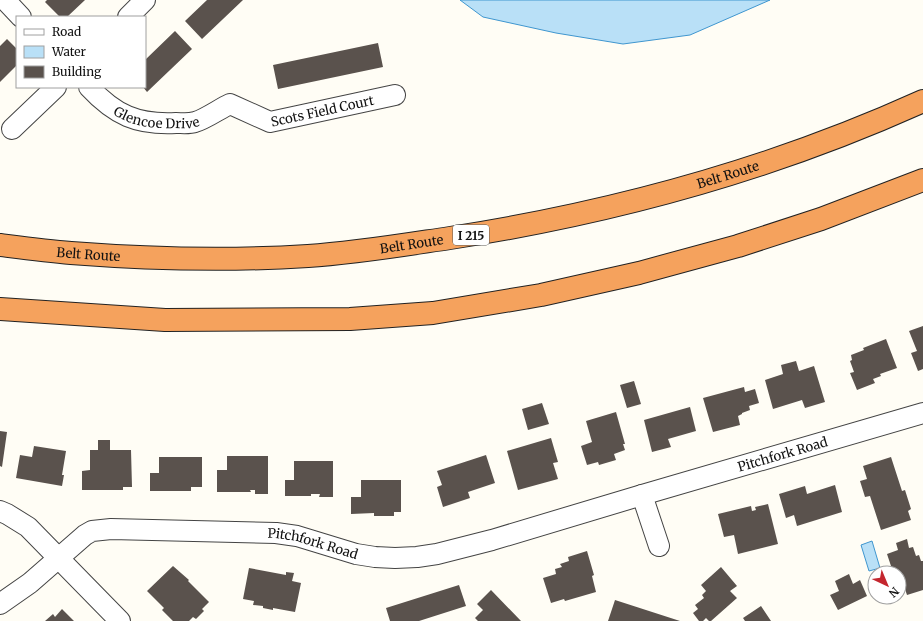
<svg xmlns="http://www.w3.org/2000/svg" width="923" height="621" viewBox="0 0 923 621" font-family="Merriweather,serif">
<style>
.water{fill:#b9e0f7;stroke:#3f96cf}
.building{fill:#5a524d}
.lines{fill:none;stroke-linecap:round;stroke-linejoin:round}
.minor-casing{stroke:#444;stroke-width:22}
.motorway-casing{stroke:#222;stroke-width:24}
.minor{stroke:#fff;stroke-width:20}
.motorway{stroke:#f5a25d;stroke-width:22}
.labels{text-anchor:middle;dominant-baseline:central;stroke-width:4;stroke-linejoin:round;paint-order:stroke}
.shield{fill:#fff;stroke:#585858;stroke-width:1}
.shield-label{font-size:12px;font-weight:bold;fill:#111}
.street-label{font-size:13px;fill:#111;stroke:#fff}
</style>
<rect width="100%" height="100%" fill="#fffdf5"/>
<path class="water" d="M 460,0 L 770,0 L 690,35 L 623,44 L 556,33 L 483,17 Z
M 872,541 L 880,568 L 869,571 L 861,545 Z"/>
<path class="building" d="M 47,0 L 85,0 L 67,17 L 60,17 L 45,2 Z
M 207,0 L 243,0 L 202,39 L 185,21 Z
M 175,31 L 192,49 L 147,92 L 143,87 L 145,87 L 145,60 Z
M 7,39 L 17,49 L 17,65 L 0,82 L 0,46 Z
M 378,43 L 383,67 L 278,89 L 273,65 Z
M 923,326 L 923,369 L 918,371 L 911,353 L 917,351 L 909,331 Z
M 886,339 L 897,368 L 880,374 L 881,376 L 873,379 L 875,383 L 857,390 L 850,373 L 854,372 L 850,361 L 852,360 L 851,355 L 864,350 L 863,348 Z
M 796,361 L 799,371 L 814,366 L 825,402 L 805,408 L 802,400 L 773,409 L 765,380 L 783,374 L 781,365 Z
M 634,381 L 641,404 L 627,408 L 620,385 Z
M 744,387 L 745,392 L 755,389 L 759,403 L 749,406 L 750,410 L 742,413 L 742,414 L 738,416 L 740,425 L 713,432 L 703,398 Z
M 542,403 L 549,424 L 528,430 L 522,409 Z
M 690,407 L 696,431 L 668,439 L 671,447 L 652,452 L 644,420 Z
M 616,412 L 625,444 L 623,444 L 625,450 L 614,454 L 616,460 L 599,465 L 598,462 L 587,465 L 581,446 L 592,442 L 586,421 Z
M 0,431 L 7,432 L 2,467 L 0,466 Z
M 551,438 L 558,462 L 553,463 L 558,479 L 518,490 L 507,451 Z
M 98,440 L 110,440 L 110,450 L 131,450 L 132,487 L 123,487 L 123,490 L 82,490 L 82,471 L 90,470 L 90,450 L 98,450 Z
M 34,446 L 66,451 L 62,475 L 64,475 L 62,486 L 16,478 L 20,455 L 32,457 Z
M 486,455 L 495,483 L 468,492 L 470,498 L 443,507 L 437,487 L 442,485 L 437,471 Z
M 227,456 L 268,456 L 268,494 L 255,494 L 255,490 L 250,490 L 251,492 L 217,492 L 217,470 L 227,470 Z
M 159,457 L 202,457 L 202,487 L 191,487 L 191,491 L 150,491 L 150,473 L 159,473 Z
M 891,457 L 902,491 L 905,490 L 911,509 L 908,511 L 911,520 L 881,530 L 870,496 L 865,497 L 860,481 L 867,479 L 863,466 Z
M 294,461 L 333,461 L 333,497 L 319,497 L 320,494 L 311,494 L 311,496 L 285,496 L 285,480 L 294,480 Z
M 361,480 L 401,480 L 401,512 L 394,512 L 394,516 L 374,516 L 374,513 L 351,514 L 351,497 L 361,497 Z
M 835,485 L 842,512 L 797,526 L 794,515 L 786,518 L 779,494 L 805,486 L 807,494 Z
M 768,504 L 778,544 L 738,554 L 734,535 L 724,537 L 718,514 L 751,506 L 752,511 L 756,510 L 755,507 Z
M 907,539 L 909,548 L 913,547 L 916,556 L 919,555 L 921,561 L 923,561 L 923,590 L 907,595 L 904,586 L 899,588 L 899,573 L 884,573 L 884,571 L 892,569 L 887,554 L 898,550 L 896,543 Z
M 587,551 L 594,575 L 592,576 L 596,592 L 565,601 L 564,599 L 551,603 L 543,578 L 556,574 L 555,569 L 562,567 L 560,564 L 569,561 L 568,557 Z
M 173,566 L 189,580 L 188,581 L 209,602 L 202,609 L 204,611 L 196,619 L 193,617 L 189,621 L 173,621 L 162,610 L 164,608 L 147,591 Z
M 721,567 L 737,586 L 730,591 L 737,598 L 711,621 L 709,621 L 706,618 L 703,621 L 699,621 L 693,613 L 698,609 L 695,605 L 704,598 L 702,595 L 706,591 L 701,585 Z
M 249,568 L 286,575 L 286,572 L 294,573 L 292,581 L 301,583 L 295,612 L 273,608 L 273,610 L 263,608 L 263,606 L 253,605 L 254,601 L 243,599 Z
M 849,574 L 853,584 L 860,580 L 867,596 L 838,610 L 830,595 L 839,591 L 835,581 Z
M 459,585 L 466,606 L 419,621 L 390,621 L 386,608 Z
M 491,590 L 521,621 L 478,621 L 475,618 L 483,610 L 477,604 Z
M 615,600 L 680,621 L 608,621 Z
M 761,606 L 771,621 L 745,621 L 743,618 Z
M 62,609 L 74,621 L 45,621 L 53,614 L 55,617 Z"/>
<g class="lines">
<g class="minor-casing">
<g id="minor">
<path d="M 5,0 L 21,17"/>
<path d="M 128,17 L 145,0"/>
<path id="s1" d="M 89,87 C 115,115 137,125 176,123 C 182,123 189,124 195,122 C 204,120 221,108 230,104 L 270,122 L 395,95"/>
<path d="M 12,129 L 56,87"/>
<path d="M 642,495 L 659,546"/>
<path d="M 0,511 L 7,514 L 28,527 L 120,621"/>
<path id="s2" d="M 0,604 L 30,583 L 85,535 L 92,531 L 111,529 L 276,533 L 297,536 L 356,554 L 375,557 L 395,558 L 417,557 L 437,554 L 492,540 L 642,495 L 923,413"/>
</g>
</g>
<g class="motorway-casing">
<g id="motorway">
<path id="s3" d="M 0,245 C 24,248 47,251 71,253 C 149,259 230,261 308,256 C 356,253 403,245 450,238 C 612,213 773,169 923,101"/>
<path d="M 0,309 L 165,320 L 350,319 L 433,313 L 541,295 L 639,273 L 738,246 L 821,219 L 923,180"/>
</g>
</g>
<use href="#minor" class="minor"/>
<use href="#motorway" class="motorway"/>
</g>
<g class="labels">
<rect class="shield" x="453" y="225" width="36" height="20" rx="3"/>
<g class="shield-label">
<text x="471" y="235">I 215</text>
</g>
<g class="street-label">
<text stroke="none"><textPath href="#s1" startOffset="254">Scots Field Court</textPath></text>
<text stroke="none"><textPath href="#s1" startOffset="78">Glencoe Drive</textPath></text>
<text stroke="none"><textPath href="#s3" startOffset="737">Belt Route</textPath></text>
<text stroke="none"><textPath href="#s3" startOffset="413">Belt Route</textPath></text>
<text stroke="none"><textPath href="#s3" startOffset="89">Belt Route</textPath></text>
<text stroke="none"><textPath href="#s2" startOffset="826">Pitchfork Road</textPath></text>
<text stroke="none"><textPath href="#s2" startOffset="340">Pitchfork Road</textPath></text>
</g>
</g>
<rect x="16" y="16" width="130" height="72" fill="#ffffff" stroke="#a0a0a0"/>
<rect x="24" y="29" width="20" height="6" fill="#ffffff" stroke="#a0a0a0"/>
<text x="52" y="36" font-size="12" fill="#111111">Road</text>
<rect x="24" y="46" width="20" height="12" fill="#b9e0f7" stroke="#a0a0a0"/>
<text x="52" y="56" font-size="12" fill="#111111">Water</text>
<rect x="24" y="66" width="20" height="12" fill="#5a524d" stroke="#a0a0a0"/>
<text x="52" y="76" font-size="12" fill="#111111">Building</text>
<g transform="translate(887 585) rotate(136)"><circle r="19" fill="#ffffff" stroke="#a0a0a0"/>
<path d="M0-3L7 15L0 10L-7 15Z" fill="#c4262e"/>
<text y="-6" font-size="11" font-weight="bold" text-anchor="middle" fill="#111111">N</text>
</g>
</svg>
